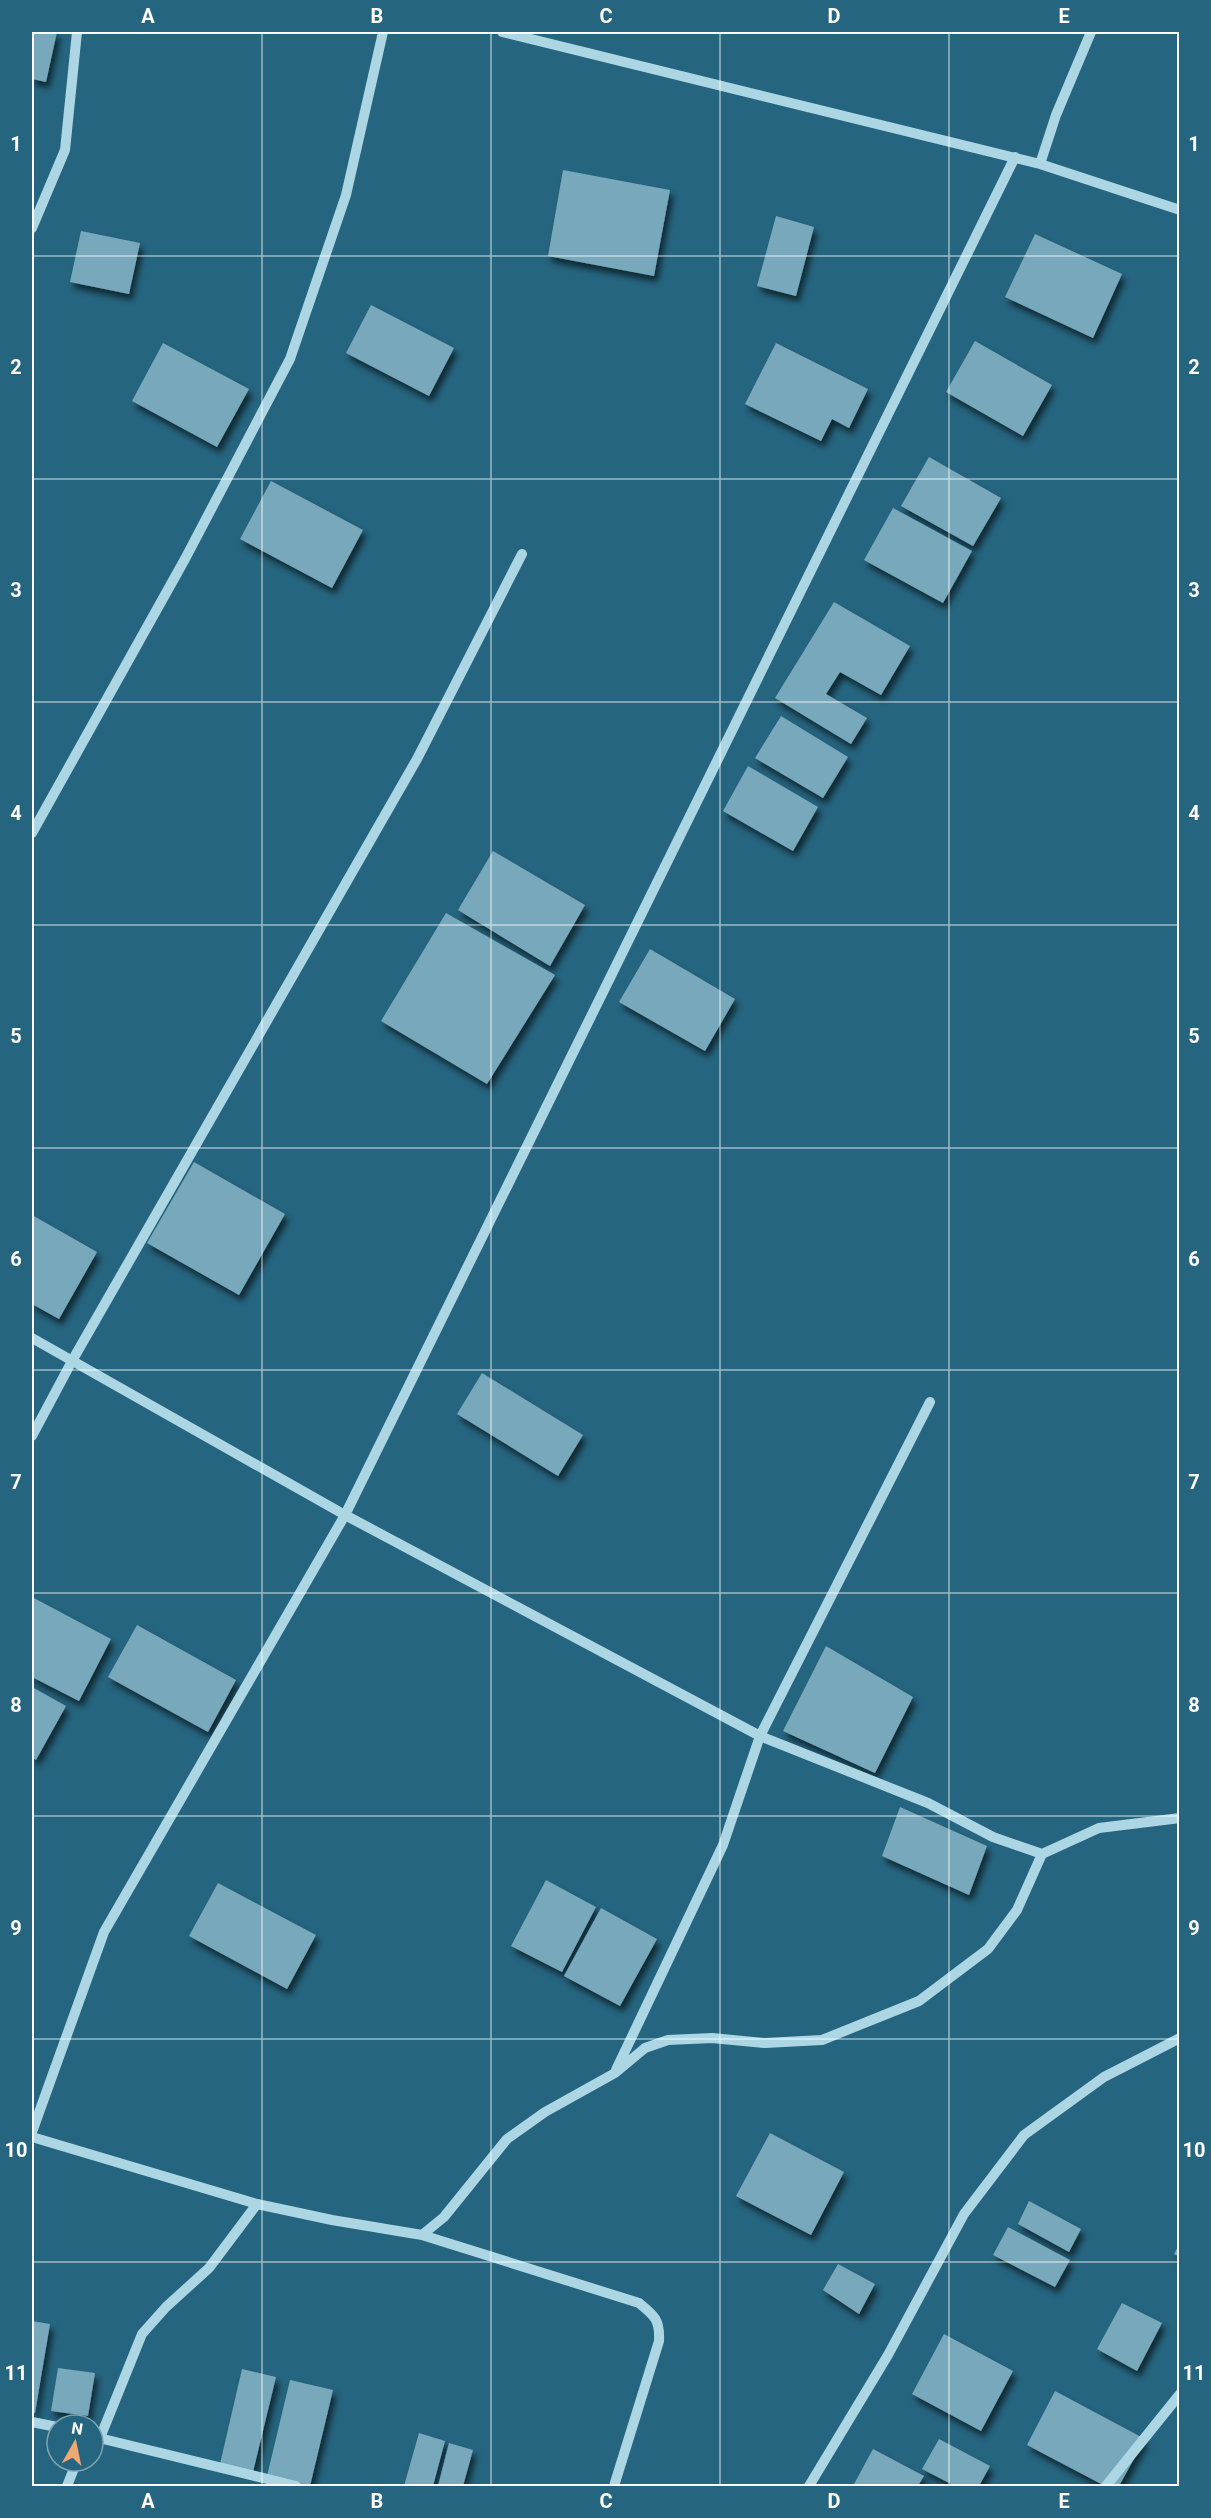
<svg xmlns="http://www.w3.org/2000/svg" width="1211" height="2518" viewBox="0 0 1211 2518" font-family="Roboto,sans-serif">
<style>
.building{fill:#77a8bb;filter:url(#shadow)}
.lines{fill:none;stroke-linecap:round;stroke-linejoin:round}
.minor{stroke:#add6e5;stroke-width:10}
.grid{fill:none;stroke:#fff;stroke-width:1.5;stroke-opacity:0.55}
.neatline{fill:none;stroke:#fff;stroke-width:2}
.grid-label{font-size:20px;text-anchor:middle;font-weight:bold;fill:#fff}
</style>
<defs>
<filter id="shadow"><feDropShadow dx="3.5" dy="6" stdDeviation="3" flood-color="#0009"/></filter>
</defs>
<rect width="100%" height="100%" fill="#26657f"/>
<path class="building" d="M 32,32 L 57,32 L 46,82 L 32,79 Z
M 563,170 L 670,190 L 654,276 L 548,256 Z
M 776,216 L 814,227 L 796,296 L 757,286 Z
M 81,231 L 140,243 L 129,294 L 70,282 Z
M 1035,234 L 1122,274 L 1093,338 L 1005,297 Z
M 371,305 L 454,348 L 429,396 L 346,353 Z
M 975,341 L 1052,385 L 1023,436 L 946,392 Z
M 163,343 L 249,389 L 217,447 L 132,401 Z
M 776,343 L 868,389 L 849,428 L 832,419 L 821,441 L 745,404 Z
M 929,457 L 1001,498 L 973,546 L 901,506 Z
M 271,481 L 363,530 L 332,588 L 240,539 Z
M 893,508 L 972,551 L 943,603 L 864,560 Z
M 834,602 L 910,646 L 881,695 L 840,672 L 826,694 L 867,718 L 851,744 L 775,698 Z
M 781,716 L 848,757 L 823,798 L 755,758 Z
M 748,766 L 818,807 L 793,851 L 723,811 Z
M 493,851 L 585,905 L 550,966 L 458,910 Z
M 446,913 L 555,975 L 487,1084 L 381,1021 Z
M 650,949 L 735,999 L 705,1051 L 619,1002 Z
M 194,1162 L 285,1214 L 239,1295 L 147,1243 Z
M 32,1215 L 97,1252 L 59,1319 L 32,1304 Z
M 482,1373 L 583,1435 L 558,1476 L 457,1414 Z
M 32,1597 L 111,1639 L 79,1701 L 32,1677 Z
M 137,1625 L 236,1680 L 208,1732 L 108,1677 Z
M 826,1646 L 913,1697 L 875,1773 L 783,1731 Z
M 32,1687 L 66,1706 L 36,1760 L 32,1757 Z
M 900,1807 L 987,1846 L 969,1895 L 882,1856 Z
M 546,1880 L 596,1907 L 562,1972 L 511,1946 Z
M 218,1883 L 316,1935 L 287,1989 L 189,1936 Z
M 601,1908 L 657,1939 L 620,2006 L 564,1976 Z
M 770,2133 L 844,2172 L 811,2235 L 736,2196 Z
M 1029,2201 L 1081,2229 L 1069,2252 L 1018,2224 Z
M 1008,2227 L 1070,2260 L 1055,2287 L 993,2255 Z
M 1180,2243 L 1180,2257 L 1174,2254 Z
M 838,2264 L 875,2284 L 859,2314 L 823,2290 Z
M 1122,2303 L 1162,2323 L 1137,2371 L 1097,2349 Z
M 32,2321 L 50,2324 L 35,2413 L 32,2412 Z
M 944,2334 L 1013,2371 L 981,2431 L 912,2394 Z
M 58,2368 L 95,2373 L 88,2416 L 51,2411 Z
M 242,2369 L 276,2377 L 253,2472 L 220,2464 Z
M 290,2380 L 333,2390 L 310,2486 L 267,2476 Z
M 1055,2391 L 1145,2439 L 1119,2486 L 1105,2486 L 1027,2445 Z
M 419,2433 L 445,2441 L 433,2486 L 404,2486 Z
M 939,2439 L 990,2466 L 979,2486 L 955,2486 L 922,2469 Z
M 449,2443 L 473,2450 L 463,2486 L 438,2486 Z
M 873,2449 L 924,2476 L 918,2486 L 853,2486 Z"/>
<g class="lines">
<path class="minor" d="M 502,32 L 1040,164 L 1056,115 L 1091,32
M 1040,164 L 1180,210
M 32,228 L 65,150 L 77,32
M 32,833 L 185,559 L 290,359 L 346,195 L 383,32
M 32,1338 L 345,1515 L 760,1736 L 928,1803 L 993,1837 L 1042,1854
M 32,1436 L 72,1361 L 417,759 L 522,554
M 616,2070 L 723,1845 L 760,1736 L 930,1402
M 32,2132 L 104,1932 L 345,1515 L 1015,157
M 32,2137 L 257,2204 L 332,2220 L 422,2235 L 639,2303 C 655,2316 660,2320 659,2341 L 614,2486
M 422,2235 L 444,2217 L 507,2139 L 545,2112 L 615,2073 L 645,2048 L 668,2040 L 712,2038 L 765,2043 L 822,2040 L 919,2001 L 988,1949 L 1017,1910 L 1042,1854 L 1099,1828 L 1180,1818
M 32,2422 L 57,2427
M 95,2437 L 296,2486
M 100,2438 L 142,2334 L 166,2307 L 209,2268 L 257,2204
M 67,2486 L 77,2461
M 809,2486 L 888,2355 L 964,2214 L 1024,2135 L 1104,2077 L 1180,2038
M 1106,2486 L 1180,2394"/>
</g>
<path class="grid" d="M 262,32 L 262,2486M 491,32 L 491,2486M 720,32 L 720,2486M 949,32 L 949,2486M 32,256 L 1180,256M 32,479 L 1180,479M 32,702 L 1180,702M 32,925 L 1180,925M 32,1148 L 1180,1148M 32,1370 L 1180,1370M 32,1593 L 1180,1593M 32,1816 L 1180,1816M 32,2039 L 1180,2039M 32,2262 L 1180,2262"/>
<rect width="1211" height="2518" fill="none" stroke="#26657f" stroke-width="66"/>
<g transform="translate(75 2443) rotate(9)"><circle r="28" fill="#26657f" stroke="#7da3b2" stroke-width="1.5"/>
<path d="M0-4.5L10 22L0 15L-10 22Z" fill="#eea872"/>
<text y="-9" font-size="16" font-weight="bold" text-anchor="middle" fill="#ffffff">N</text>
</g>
<rect x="33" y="33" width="1145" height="2452" class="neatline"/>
<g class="grid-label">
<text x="148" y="23">A</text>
<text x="377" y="23">B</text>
<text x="606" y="23">C</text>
<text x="834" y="23">D</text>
<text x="1064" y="23">E</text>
<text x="16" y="151">1</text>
<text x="1194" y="151">1</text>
<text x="16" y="374">2</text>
<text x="1194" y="374">2</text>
<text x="16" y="597">3</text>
<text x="1194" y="597">3</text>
<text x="16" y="820">4</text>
<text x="1194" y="820">4</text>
<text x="16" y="1043">5</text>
<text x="1194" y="1043">5</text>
<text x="16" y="1266">6</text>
<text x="1194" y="1266">6</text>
<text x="16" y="1489">7</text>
<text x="1194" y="1489">7</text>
<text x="16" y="1712">8</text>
<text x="1194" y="1712">8</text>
<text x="16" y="1935">9</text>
<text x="1194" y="1935">9</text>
<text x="16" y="2157">10</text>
<text x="1194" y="2157">10</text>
<text x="16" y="2380">11</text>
<text x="1194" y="2380">11</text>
<text x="148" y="2508">A</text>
<text x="377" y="2508">B</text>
<text x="606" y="2508">C</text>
<text x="834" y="2508">D</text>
<text x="1064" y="2508">E</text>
</g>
</svg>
